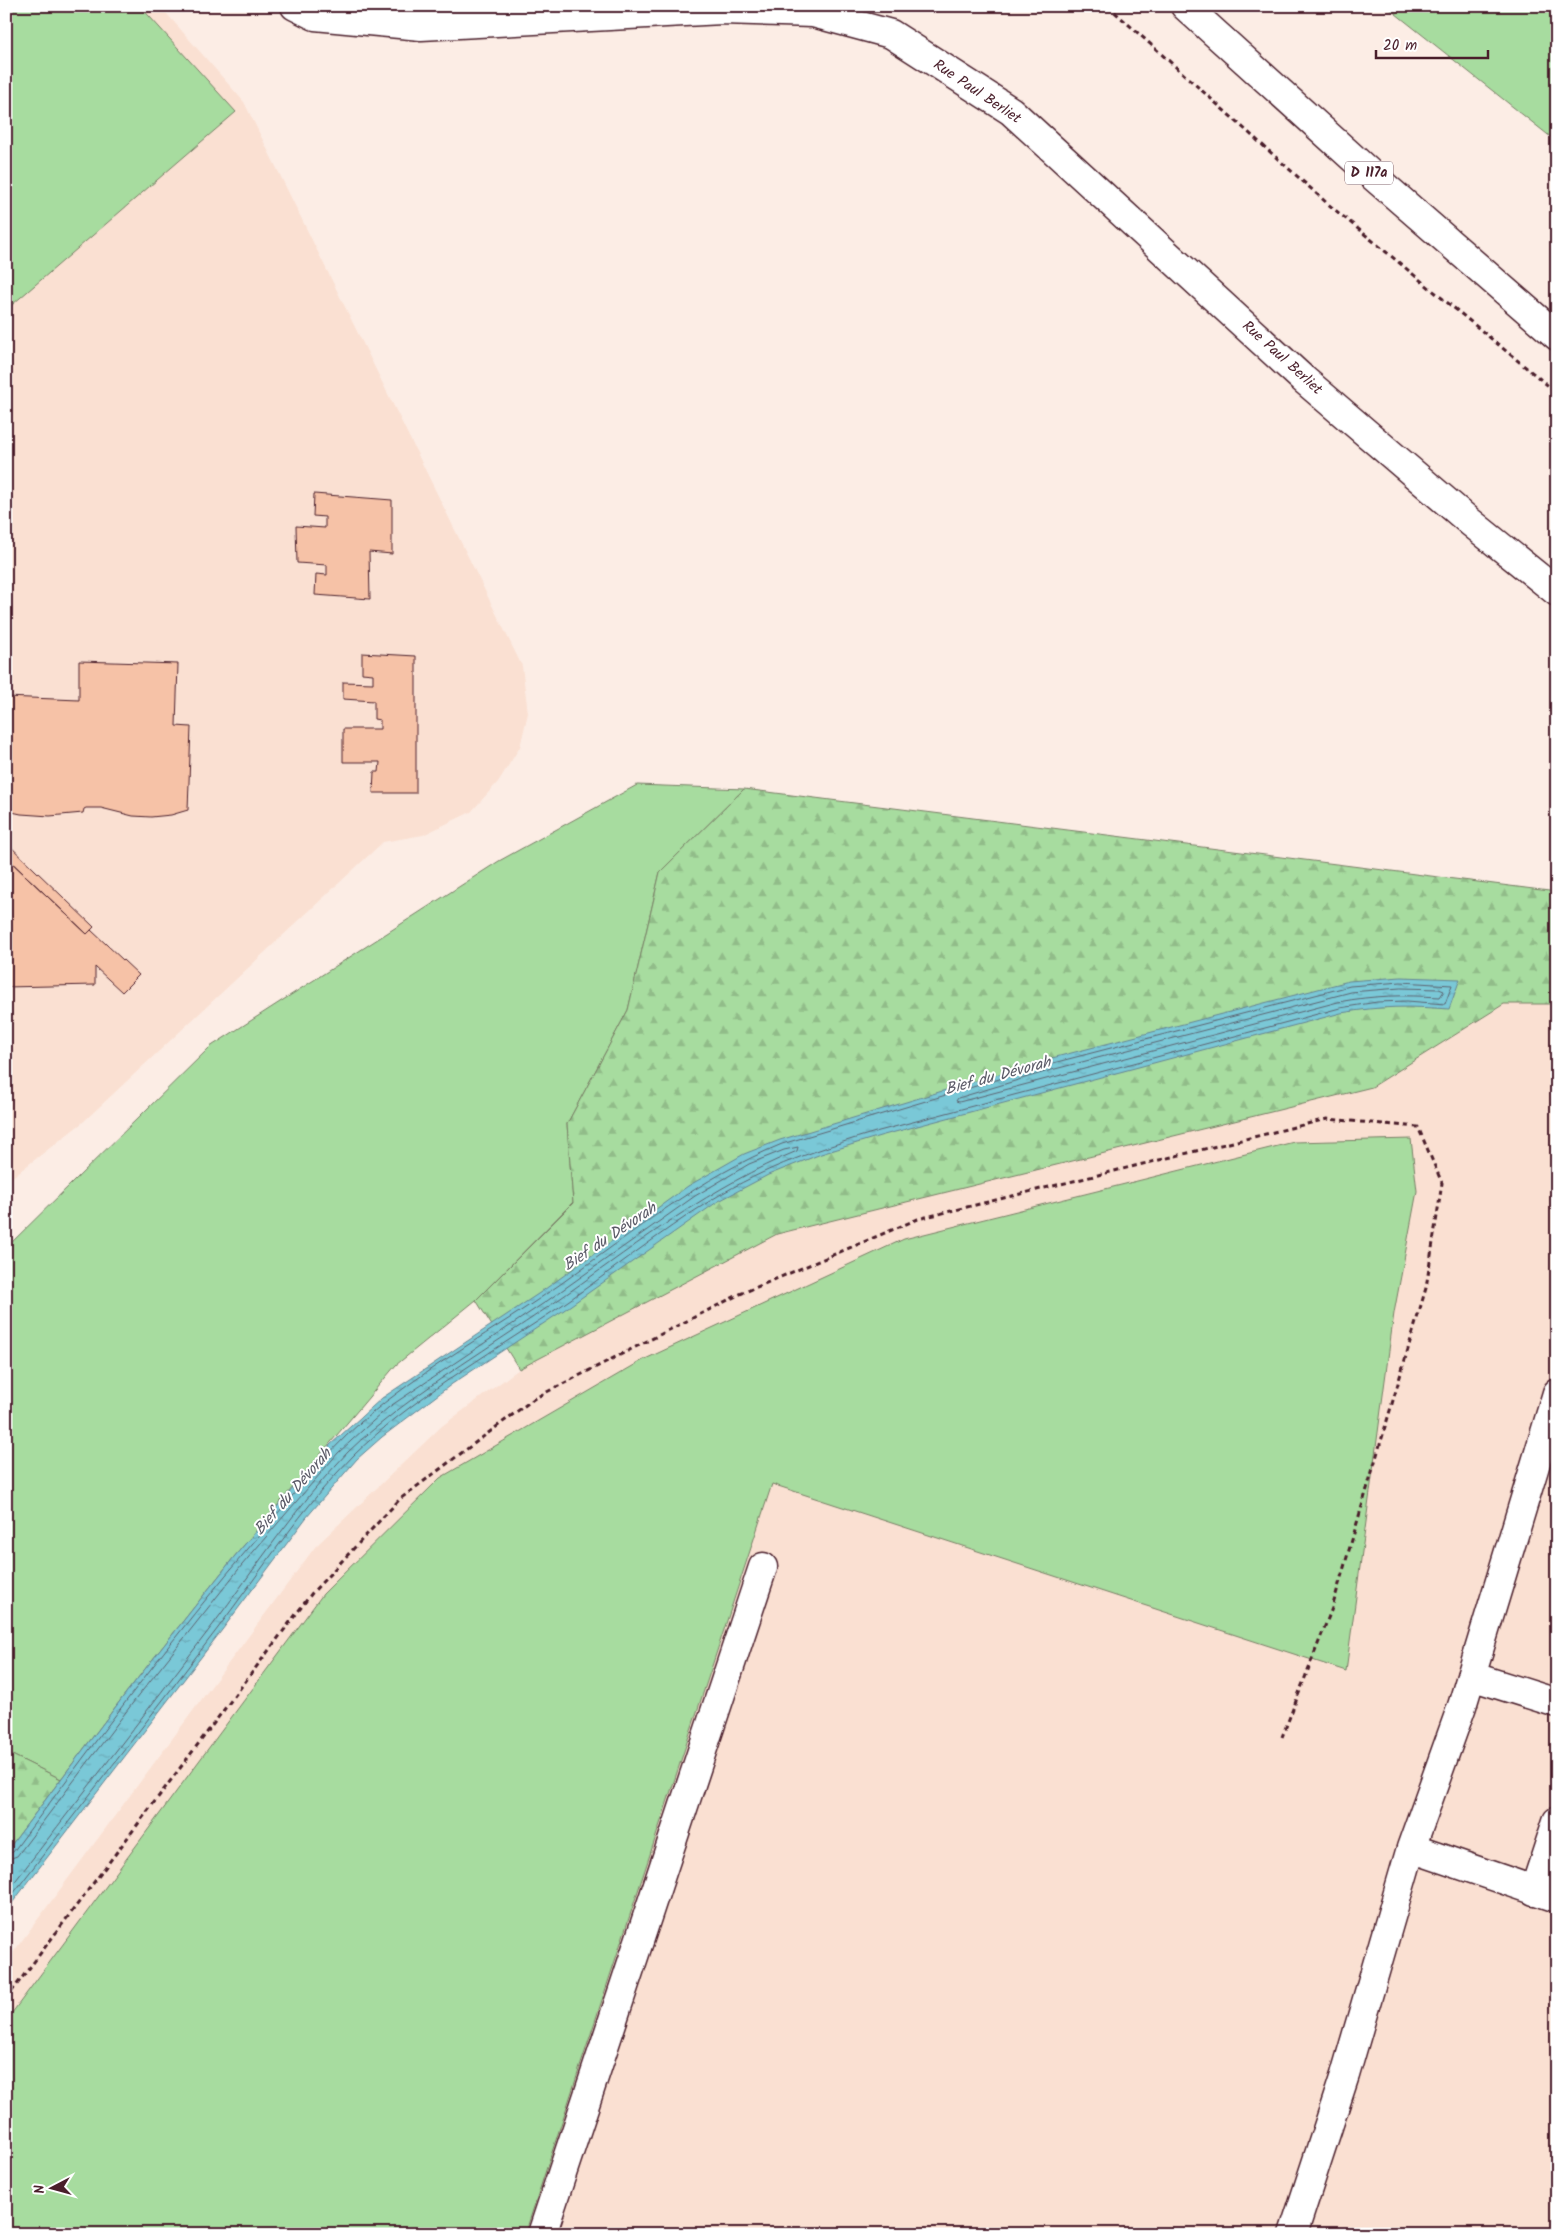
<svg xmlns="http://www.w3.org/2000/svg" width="1563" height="2240" viewBox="0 0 1563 2240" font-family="Kalam,sans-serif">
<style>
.built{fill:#fae0d2}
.grass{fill:#a7dc9f;stroke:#787e65}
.forest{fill:url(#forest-firs);stroke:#787e65}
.water{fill:url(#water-ripples);stroke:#678492}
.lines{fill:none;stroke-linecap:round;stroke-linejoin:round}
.shore{stroke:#5d6370;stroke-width:1}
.building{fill:#f6c2a7;stroke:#4a1f2b}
.minor-casing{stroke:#4a1f2b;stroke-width:31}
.major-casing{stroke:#4a1f2b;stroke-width:31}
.path{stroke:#4a1f2b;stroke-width:3;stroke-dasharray:5 4;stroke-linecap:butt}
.minor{stroke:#fff;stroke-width:28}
.major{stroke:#fff;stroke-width:28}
.labels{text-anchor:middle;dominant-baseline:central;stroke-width:4;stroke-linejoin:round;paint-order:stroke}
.shield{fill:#fff;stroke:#80626b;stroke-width:1}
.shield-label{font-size:14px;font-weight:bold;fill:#4a1f2b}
.street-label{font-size:15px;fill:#4a1f2b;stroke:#fff}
.water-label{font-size:16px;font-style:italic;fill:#5b5a67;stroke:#fff}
</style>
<defs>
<pattern id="forest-firs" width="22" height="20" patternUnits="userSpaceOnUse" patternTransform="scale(1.25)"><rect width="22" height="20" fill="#a7dc9f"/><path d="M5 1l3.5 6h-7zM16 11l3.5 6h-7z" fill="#91bc89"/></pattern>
<pattern id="water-ripples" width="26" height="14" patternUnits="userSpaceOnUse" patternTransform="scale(1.25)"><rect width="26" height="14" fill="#7ac8d7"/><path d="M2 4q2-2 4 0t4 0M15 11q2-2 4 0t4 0" fill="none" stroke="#6babb9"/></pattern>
</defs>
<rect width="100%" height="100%" fill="#fcede5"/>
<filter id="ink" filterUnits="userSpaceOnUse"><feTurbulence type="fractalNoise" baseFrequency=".02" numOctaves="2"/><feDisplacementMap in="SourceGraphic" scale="10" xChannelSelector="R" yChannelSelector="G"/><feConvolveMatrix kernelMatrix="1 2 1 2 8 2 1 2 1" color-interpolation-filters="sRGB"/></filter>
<g filter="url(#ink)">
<path class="built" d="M 6,6 L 160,6 L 244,102 L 522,666 L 528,713 L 520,747 L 498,782 L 471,812 L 423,835 L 383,842 L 82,1123 L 6,1182 Z
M 1504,1004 L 1557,1004 L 1557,2234 L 6,2234 L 6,1962 L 315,1547 L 442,1426 L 519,1369 L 777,1234 L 1372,1087 Z"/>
<path class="grass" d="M 6,6 L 140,6 L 236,112 L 6,310 Z
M 1386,6 L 1557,6 L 1557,142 Z
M 637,785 L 744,789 L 660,872 L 628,1010 L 567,1124 L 573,1202 L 476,1300 L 396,1365 L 234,1557 L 126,1693 L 61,1779 L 6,1752 L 6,1248 L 210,1047 L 499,861 Z
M 1411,1139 L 1417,1191 L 1394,1313 L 1346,1671 L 772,1484 L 525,2234 L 6,2234 L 6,2021 L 323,1594 L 440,1478 L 643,1360 L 904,1239 L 1294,1142 Z"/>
<path class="forest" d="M 744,789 L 1557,892 L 1557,1004 L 1504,1004 L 1372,1087 L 777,1234 L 519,1369 L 476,1300 L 573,1203 L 567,1124 L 628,1010 L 660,872 Z
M 6,1752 L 61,1779 L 6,1852 Z"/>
<path class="water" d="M 1401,977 L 1460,979 L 1449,1009 C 1409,1006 1381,1006 1341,1013 L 880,1136 L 821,1154 L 768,1175 L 717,1202 L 564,1310 L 452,1384 L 382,1437 L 357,1459 L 306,1518 L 222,1630 L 6,1911 L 6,1852 L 126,1693 L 234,1557 L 330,1445 L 382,1398 L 541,1292 L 688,1186 L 744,1154 L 780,1140 L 1052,1058 L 1349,981 Z"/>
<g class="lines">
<path class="shore" d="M 1401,988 L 1439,989 L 1444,991 L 1440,997 C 1403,995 1376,995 1338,1002 L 959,1102 L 956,1101 L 958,1098 L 1055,1069 L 1351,992 Z
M 6,1854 L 13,1852 C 93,1745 171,1638 258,1537 C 291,1498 323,1456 361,1422 C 422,1369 496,1330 562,1283 C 633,1232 701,1177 782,1144 L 1053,1063 L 1350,986 L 1401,982 L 1452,985 L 1445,1004 L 1407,1001 L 1377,1002 L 1340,1008 L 879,1131 C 821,1148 765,1167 713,1199 C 658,1233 607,1275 552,1312 C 486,1356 411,1399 354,1455 C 302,1507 262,1570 218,1628 C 148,1720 77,1811 6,1903
M 6,1860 L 17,1856 L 135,1700 L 242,1565 L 338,1453 L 364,1429 L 389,1407 L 547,1301 L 695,1196 L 749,1164 L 784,1150 L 798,1147 L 797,1151 C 712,1186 641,1241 568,1293 C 512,1333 453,1368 399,1409 C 382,1423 364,1436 348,1452 C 297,1505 256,1567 212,1626 C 144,1715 75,1804 6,1893"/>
</g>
<path class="building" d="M 314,494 L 392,500 L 392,554 L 369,552 L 370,599 L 315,595 L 316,574 L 327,575 L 327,565 L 297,563 L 296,526 L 325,528 L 325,517 L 313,516 Z
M 362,653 L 416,656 L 416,793 L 373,793 L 374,772 L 379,772 L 380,762 L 343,762 L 343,729 L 380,729 L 380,720 L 374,719 L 374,701 L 343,699 L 343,682 L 373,683 L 373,674 L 362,673 Z
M 79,661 L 178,664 L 176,726 L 191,727 L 188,810 L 171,815 L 151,817 L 133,816 L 101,808 L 86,808 L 84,809 L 83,813 L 50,816 L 21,814 L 12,812 L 6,808 L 6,697 L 79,700 Z
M 6,842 L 94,927 L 87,934 L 6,857 Z
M 6,857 L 87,934 L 91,930 L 139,975 L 122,992 L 95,967 L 95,985 L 6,987 Z"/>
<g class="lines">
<g class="minor-casing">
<path id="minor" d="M 295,6 L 315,16 L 421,26 L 722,10 L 813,13 L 891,34 L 1011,111 L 1302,378 L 1469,521 L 1557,592
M 1471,1676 L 1557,1703
M 1411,1848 L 1557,1898
M 1534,1891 L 1557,1821
M 542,2234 L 763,1567
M 1293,2234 L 1345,2075 L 1411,1848 L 1462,1706 L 1557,1393"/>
</g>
<g class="major-casing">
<path id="major" d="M 1185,6 L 1374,177 L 1557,336"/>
</g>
<path class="path" d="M 1108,6 L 1328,204 L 1557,393
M 6,1999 L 312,1593 L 400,1499 L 535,1398 L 740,1294 L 918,1219 L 1327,1119 L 1418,1127 L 1442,1183 L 1426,1288 L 1332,1608 L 1282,1737"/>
<use href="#minor" class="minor"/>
<use href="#major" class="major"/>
</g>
</g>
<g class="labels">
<rect class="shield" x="1345" y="161.5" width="48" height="23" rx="4"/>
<g class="shield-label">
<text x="1369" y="173">D 117a</text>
</g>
<g class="street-label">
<text transform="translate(977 92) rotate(34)">Rue Paul Berliet</text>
<text transform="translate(1282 358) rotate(42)">Rue Paul Berliet</text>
</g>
<g class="water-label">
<text transform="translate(998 1076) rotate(-15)">Bief du Dévorah</text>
<text transform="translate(610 1237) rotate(-34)">Bief du Dévorah</text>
<text transform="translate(293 1492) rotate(-49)">Bief du Dévorah</text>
</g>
</g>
<rect width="1563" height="2240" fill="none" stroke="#fff" stroke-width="25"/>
<rect x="12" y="12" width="1538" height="2215" fill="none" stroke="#4a1f2b" stroke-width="2" filter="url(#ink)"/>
<g transform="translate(52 2188) rotate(264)" stroke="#ffffff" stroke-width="4" paint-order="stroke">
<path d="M0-4L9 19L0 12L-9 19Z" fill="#4a1f2b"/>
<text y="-8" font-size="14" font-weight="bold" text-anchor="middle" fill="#4a1f2b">N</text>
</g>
<path d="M1376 50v8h112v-8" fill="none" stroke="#4a1f2b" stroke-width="2.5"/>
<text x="1383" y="50" font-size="15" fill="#4a1f2b" stroke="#ffffff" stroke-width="4" paint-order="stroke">20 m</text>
</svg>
